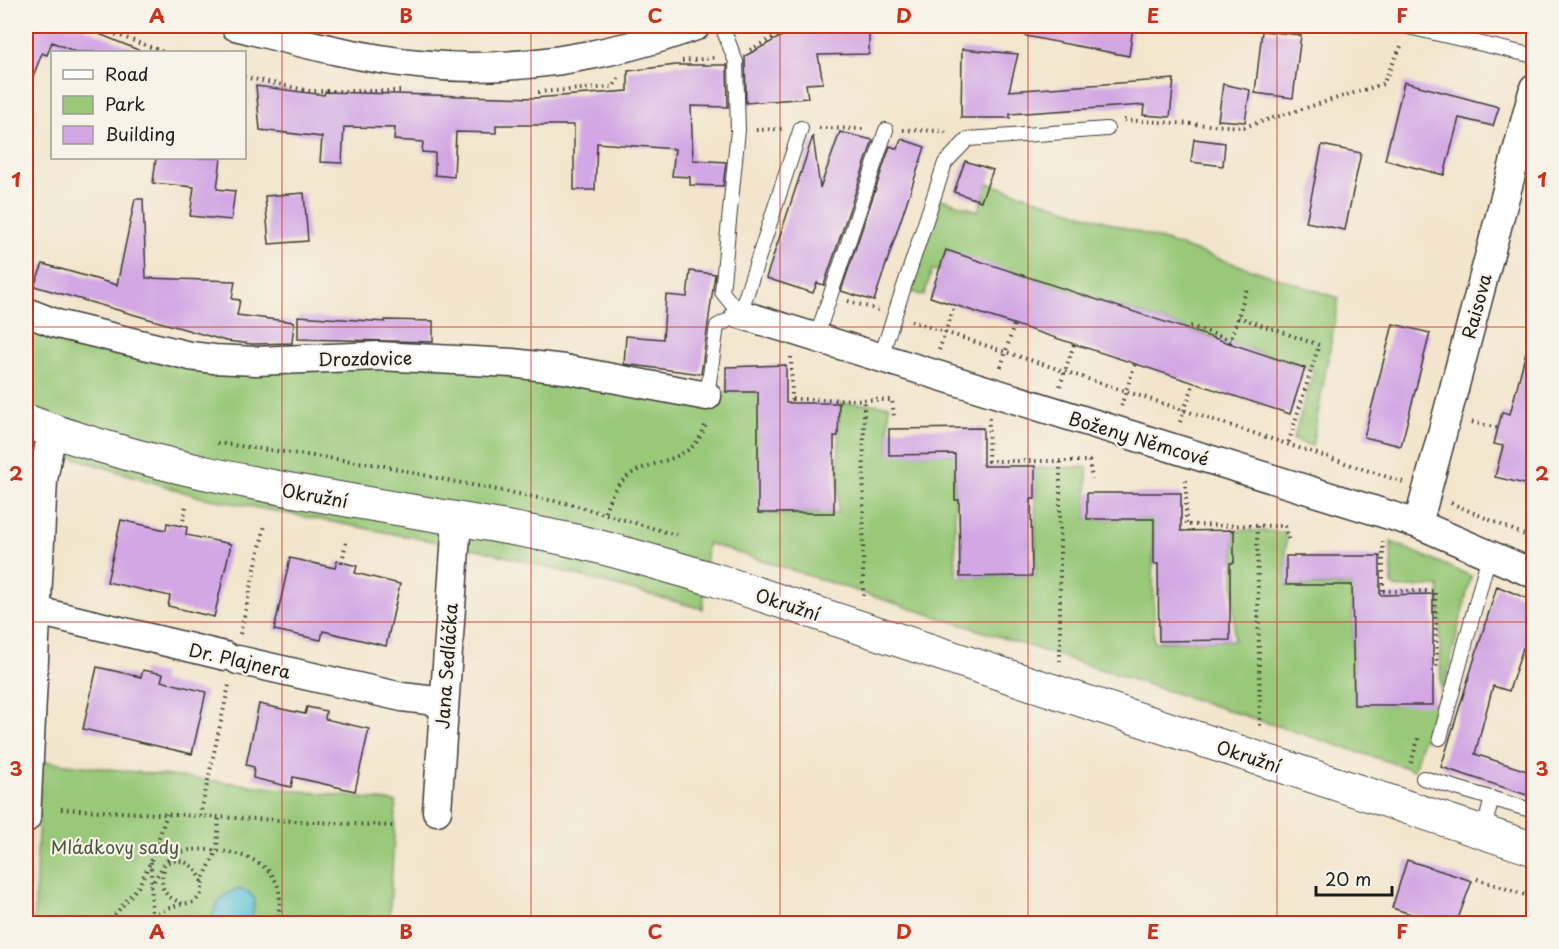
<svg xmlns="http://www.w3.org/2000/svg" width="1559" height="949" viewBox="0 0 1559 949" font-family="'Playpen Sans',sans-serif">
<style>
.green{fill:#98c878;stroke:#5a724a;stroke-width:1.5}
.water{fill:#5cc2d9;stroke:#3c6f7a;stroke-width:1.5}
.building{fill:#d2a7e4}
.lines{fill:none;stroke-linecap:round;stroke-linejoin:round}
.service-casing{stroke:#3c3a36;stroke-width:16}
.minor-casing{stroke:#3c3a36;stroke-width:31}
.tertiary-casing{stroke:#3c3a36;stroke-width:35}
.path{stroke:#3c3a36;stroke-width:4;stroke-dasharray:1.5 4.5;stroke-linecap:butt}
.service{stroke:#fff;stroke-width:14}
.minor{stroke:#fff;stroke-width:28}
.tertiary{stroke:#fff;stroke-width:33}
.grid{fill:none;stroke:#c8321e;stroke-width:1.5;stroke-opacity:0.55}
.labels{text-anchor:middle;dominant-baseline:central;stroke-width:4.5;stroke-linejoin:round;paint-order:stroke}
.street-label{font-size:18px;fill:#1c1c1c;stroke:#f7f3e8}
.park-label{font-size:18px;fill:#47583c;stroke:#f7f3e8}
.neatline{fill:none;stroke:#c8321e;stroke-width:2}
.grid-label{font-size:20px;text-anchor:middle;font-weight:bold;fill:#c8321e}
</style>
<rect width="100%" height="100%" fill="#f7f3e8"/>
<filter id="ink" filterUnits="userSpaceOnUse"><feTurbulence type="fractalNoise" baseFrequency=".0167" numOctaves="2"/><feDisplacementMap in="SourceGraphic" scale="12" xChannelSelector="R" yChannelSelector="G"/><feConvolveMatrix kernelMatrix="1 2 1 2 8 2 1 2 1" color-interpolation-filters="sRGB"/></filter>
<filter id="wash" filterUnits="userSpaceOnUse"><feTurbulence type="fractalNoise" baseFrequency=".008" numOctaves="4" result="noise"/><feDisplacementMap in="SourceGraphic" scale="24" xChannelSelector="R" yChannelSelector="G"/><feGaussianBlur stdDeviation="1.35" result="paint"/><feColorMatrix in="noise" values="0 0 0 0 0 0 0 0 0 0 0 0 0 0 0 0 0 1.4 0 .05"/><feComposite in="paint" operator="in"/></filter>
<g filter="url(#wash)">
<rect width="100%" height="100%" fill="#f2e5cc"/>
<path class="green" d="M 988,183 L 1339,298 L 1312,446 L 1293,440 L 1314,370 L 946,251 L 939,271 L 932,270 L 924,296 L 909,291 L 939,198 L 978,211 Z
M 26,324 L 190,366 L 392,362 L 726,392 L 759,392 L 759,514 L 838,513 L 839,403 L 889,405 L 889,454 L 969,454 L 969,468 L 954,469 L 956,577 L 1036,576 L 1035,468 L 1087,467 L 1087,519 L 1168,519 L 1168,532 L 1153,533 L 1154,642 L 1234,640 L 1234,530 L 1286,532 L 1286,586 L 1368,585 L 1352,598 L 1354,705 L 1441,704 L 1432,741 L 1423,738 L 1414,770 L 707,543 L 703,609 L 485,551 L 200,497 L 26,443 Z
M 1391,542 L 1471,576 L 1441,701 L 1439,586 L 1398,588 L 1392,585 Z
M 41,761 L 396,802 L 389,923 L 34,924 Z"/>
<path class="water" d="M 237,889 L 250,893 L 255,900 L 251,923 L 211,923 C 213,907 220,895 237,889 Z"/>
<g id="blocks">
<path class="building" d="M 26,26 L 80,26 L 143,52 L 76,52 L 52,42 L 47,55 L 42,53 L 28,90 L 26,90 Z
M 800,26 L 869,26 L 869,54 L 818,55 L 823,83 L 806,84 L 808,98 L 746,103 L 745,56 Z
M 1026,26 L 1133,26 L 1129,56 L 1025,36 Z
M 1262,31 L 1301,35 L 1293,98 L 1255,93 Z
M 962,49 L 1018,54 L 1009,91 L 1174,79 L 1170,117 L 1143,115 L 1144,105 L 1010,114 L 1010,118 L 961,118 Z
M 676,65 L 727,65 L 728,107 L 691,106 L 693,160 L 726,162 L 723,186 L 690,185 L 690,177 L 672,176 L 675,149 L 597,143 L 595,190 L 574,190 L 574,125 L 496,125 L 496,133 L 456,132 L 454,177 L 435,175 L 435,153 L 422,152 L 423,142 L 394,140 L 395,128 L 344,127 L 342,163 L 320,162 L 322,137 L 260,130 L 256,86 L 324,95 L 325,92 L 534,98 L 628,91 L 628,71 Z
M 1404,82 L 1499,107 L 1493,126 L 1459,118 L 1444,175 L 1385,160 Z
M 1223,84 L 1250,90 L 1245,122 L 1218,120 Z
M 840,132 L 873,140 L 824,285 L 817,283 L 813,293 L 766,278 L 813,136 L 820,188 Z
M 901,139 L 925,147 L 874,301 L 841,291 L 890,146 L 898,149 Z
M 1194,139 L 1225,143 L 1223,166 L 1191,162 Z
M 1322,145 L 1361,153 L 1345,230 L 1306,222 Z
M 156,158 L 221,158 L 217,189 L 235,191 L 231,220 L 190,216 L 194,187 L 153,183 Z
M 965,161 L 993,170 L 981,201 L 954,192 Z
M 304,193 L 308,241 L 269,244 L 265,196 Z
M 135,199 L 143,199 L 146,278 L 235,281 L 232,299 L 240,300 L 237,315 L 294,322 L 292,343 L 253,344 L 226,341 L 34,286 L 43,264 L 117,285 Z
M 946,250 L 1305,368 L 1290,414 L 930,297 Z
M 690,271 L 715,274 L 701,374 L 624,364 L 626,336 L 663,339 L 666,295 L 687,297 Z
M 298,316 L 385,322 L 385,320 L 433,321 L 433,342 L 298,339 Z
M 1393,324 L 1430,333 L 1401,446 L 1364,437 Z
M 1526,352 L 1533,353 L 1533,486 L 1495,477 L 1503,446 L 1494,444 L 1502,412 L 1510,414 Z
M 786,365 L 786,403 L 839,403 L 838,436 L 834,436 L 834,513 L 758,513 L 758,392 L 726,392 L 726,367 Z
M 983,428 L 983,466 L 1035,466 L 1035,499 L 1031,499 L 1032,576 L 960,577 L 959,500 L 955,500 L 955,454 L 889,455 L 889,429 Z
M 1087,493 L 1181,493 L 1181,531 L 1234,530 L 1234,563 L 1230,563 L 1230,640 L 1159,641 L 1158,564 L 1154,564 L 1154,519 L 1087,519 Z
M 121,520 L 166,530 L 167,523 L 187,527 L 186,535 L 231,544 L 214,617 L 168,606 L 170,596 L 107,582 Z
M 1286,556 L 1380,556 L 1380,595 L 1433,594 L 1433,705 L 1354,705 L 1352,585 L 1286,585 Z
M 290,558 L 335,568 L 337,561 L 357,566 L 355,573 L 400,584 L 386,646 L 323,631 L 321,640 L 274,630 Z
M 1497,586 L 1533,601 L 1533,652 L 1523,648 L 1509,691 L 1493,686 L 1475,754 L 1533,773 L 1533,797 L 1441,767 Z
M 97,667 L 141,677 L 143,670 L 163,674 L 161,681 L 206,692 L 192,754 L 83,729 Z
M 259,704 L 305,714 L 307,707 L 326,711 L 325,719 L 369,729 L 355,791 L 293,777 L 291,787 L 253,778 L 254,767 L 246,765 Z
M 1407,860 L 1472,881 L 1456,924 L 1442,924 L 1392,908 Z"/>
</g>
</g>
<g filter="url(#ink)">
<use href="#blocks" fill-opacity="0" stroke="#3c3a36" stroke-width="1.5"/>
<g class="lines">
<g class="service-casing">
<path id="service" d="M 722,26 L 736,62 L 738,130 L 722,292 L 740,314
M 1404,26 L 1534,56
M 816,338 L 886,130
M 880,359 L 945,163 L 968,139 L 1107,129
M 707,396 L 717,326 L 740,314 L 801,128
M 1440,738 L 1489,555
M 1423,778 L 1534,811
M 1483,833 L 1492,798"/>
</g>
<g class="minor-casing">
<path id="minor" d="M 235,26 C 295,41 357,58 418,64 C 510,74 609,57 696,26
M 26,312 L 57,324 L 190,356 L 214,359 L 256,361 L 379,356 L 512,363 L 564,369 L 707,396
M 740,314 L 1418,524 L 1534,574
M 1418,524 L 1534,88
M 37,611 L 225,656
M 238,660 L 402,697 L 444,702
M 437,811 L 457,520
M 26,818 L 43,480 L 52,431"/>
</g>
<g class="tertiary-casing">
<path id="tertiary" d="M 26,421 C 202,487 388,502 571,540 C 620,551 668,566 716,580 L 1534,849"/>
</g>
<path class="path" d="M 93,26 L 164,52
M 369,26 L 385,30
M 750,50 L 794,26
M 682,61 L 714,58
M 244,77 L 310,91 L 401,91
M 538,92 L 613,87 L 620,76
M 1124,120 L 1244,127 L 1383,84 L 1402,44
M 819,128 L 866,129
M 756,130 L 782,129
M 903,130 L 944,131 L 948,135
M 848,301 L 878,310
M 1238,317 L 1319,345 L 1288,444
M 911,321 L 1403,482
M 1190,326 L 1232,340
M 1230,343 L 1247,288
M 939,350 L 955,305
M 791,357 L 792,399 L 892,400 L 894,416
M 1001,367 L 1014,325
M 1060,386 L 1074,344
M 1121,406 L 1135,364
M 989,418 L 988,461 L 1089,461 L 1092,479
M 1180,422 L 1194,383
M 1472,422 L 1498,428
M 217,443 L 380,465 L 436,478 L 570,504 L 676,535
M 1060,462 L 1060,661
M 1186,480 L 1186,525 L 1285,526 L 1289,542
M 1451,503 L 1534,539
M 605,512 C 623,444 690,480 706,423
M 182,526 L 186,506
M 1257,526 L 1260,726
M 1383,541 L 1383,595
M 342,562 L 346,542
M 1383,591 L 1435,591 L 1437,667
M 863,596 L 864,399
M 240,634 L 265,525
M 1411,763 L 1419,736
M 61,809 L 393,826
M 200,816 L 229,685
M 151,862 L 152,924
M 168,862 C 184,857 198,867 202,883
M 164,870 C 158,890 166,897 184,904
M 1477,879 L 1534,898
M 151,886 C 157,877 164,861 173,856 C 185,849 196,849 209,850 C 254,852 294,873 275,924
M 152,915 L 177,905 L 195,902 L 201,894 L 204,877 L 217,850 L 219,817
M 107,924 L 138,887 L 151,861 L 167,814"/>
<use href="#service" class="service"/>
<use href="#minor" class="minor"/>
<use href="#tertiary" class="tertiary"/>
</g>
</g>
<path class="grid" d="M 282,26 L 282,924M 531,26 L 531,924M 780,26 L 780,924M 1028,26 L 1028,924M 1277,26 L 1277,924M 26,327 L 1534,327M 26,622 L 1534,622"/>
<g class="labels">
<g class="street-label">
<text transform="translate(1476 306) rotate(-75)">Raisova</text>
<text transform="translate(365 358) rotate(-1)">Drozdovice</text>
<text transform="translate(1139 438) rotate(17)">Boženy Němcové</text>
<text transform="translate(315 495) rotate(10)">Okružní</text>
<text transform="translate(788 604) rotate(18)">Okružní</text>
<text transform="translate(240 660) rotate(13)">Dr. Plajnera</text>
<text transform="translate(446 666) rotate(-86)">Jana Sedláčka</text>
<text transform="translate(1249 756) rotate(18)">Okružní</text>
</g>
<g class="park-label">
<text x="115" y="846">Mládkovy sady</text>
</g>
</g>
<rect width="1559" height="949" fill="none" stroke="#f7f3e8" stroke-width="66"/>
<rect x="51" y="51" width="195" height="108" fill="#f7f3e8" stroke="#9f9d96" stroke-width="1.5"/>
<rect x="63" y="70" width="30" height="9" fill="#ffffff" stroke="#9f9d96" stroke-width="1.5"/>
<text x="105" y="81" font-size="18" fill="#1c1c1c">Road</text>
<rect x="63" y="96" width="30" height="18" fill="#98c878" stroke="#9f9d96" stroke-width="1.5"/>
<text x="105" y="111" font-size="18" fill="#1c1c1c">Park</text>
<rect x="63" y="126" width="30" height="18" fill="#d2a7e4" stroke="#9f9d96" stroke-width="1.5"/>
<text x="105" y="141" font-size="18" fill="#1c1c1c">Building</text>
<path d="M1316 886v9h76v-9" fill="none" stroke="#1c1c1c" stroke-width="3"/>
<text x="1325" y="886" font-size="18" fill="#1c1c1c" stroke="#f7f3e8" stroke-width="4.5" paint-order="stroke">20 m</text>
<rect x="33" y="33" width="1493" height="883" class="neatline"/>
<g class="grid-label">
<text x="157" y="23">A</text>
<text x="406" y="23">B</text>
<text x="655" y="23">C</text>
<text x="904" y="23">D</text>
<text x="1153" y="23">E</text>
<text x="1402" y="23">F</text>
<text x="16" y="187">1</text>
<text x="1542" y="187">1</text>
<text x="16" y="481">2</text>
<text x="1542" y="481">2</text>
<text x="16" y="776">3</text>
<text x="1542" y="776">3</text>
<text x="157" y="939">A</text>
<text x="406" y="939">B</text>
<text x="655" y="939">C</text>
<text x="904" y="939">D</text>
<text x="1153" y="939">E</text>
<text x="1402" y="939">F</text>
</g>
</svg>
